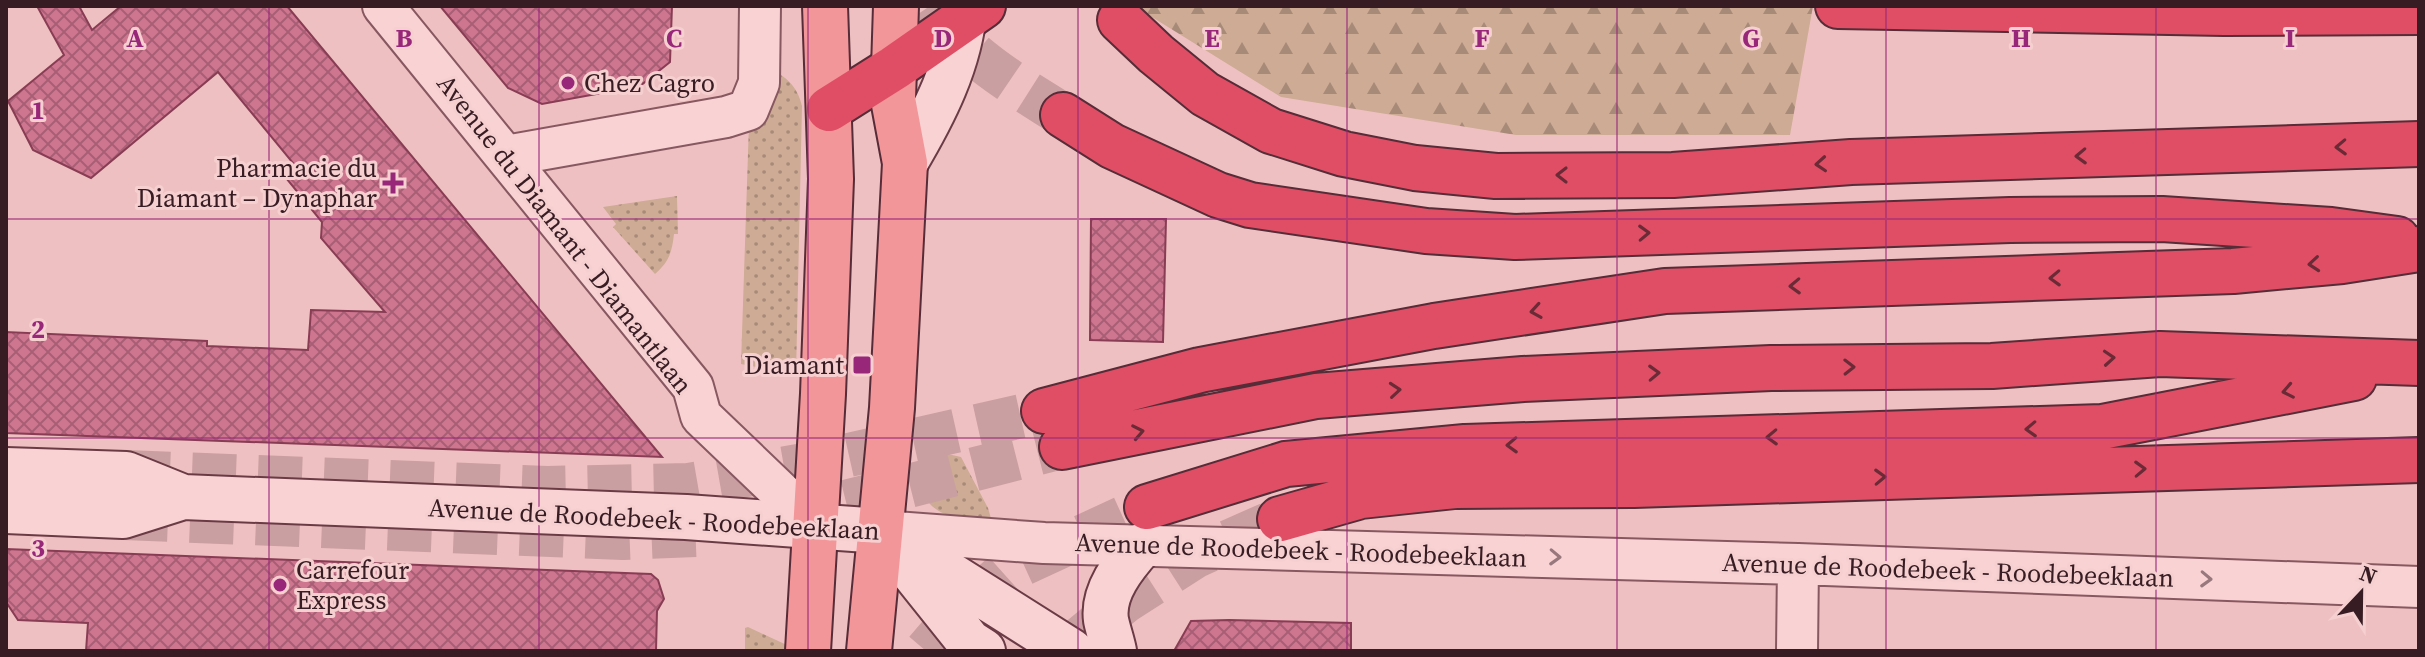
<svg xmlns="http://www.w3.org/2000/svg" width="2425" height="657" viewBox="0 0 2425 657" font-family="'Source Serif 4',serif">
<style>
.grass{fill:url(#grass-dots)}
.forest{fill:url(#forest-firs)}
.building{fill:url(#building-cross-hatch);stroke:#883d55;stroke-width:2}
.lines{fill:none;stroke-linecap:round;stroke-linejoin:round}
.highway-tunnel{stroke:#ca9fa1;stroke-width:44;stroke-dasharray:44 22;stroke-linecap:butt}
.street-casing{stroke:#885861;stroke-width:44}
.secondary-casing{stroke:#6a3b45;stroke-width:48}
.primary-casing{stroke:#552c37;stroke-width:48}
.highway-casing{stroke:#552c37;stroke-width:48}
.street{stroke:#f9d3d4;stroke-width:40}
.secondary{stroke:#f9d3d4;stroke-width:44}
.primary{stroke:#f39699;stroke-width:44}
.highway{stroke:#e04e65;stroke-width:44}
.oneway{stroke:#6a2b37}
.oneway2{stroke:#98787c}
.grid{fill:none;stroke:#982779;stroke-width:2;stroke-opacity:0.55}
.poi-dot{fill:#982779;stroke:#f6d0d0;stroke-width:3}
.labels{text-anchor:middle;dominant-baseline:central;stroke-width:6;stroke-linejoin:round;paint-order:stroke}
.poi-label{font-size:26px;fill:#371c23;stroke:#f6d0d0;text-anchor:start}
.street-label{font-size:26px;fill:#371c23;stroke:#f6d0d0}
.grid-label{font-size:26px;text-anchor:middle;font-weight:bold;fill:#982779;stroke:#f6d0d0;stroke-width:6;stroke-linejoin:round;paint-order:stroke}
</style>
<defs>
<pattern id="grass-dots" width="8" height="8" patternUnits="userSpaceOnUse" patternTransform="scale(2)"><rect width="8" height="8" fill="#cdab94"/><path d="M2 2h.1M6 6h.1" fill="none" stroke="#a78a78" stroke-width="1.8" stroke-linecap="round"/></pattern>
<pattern id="forest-firs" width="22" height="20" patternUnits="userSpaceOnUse" patternTransform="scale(2)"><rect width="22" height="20" fill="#cdab94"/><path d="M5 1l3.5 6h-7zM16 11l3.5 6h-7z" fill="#a78a78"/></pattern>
<pattern id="building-cross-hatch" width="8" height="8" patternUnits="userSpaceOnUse" patternTransform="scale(2)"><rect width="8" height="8" fill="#ce7590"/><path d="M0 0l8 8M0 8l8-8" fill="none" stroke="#a85f75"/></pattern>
</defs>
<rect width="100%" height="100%" fill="#efc0c1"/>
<path class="grass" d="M 776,72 C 790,80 798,89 802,106 L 796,375 L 741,364 L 749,123 Z
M 677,196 L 678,234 L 674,234 C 672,252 669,262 655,274 L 613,227 L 616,224 L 603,207 Z
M 921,448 L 961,457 L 988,508 L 992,522 C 968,520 928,519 922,488 C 919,475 921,461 921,448 Z
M 748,627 L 789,646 L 787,651 L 745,651 L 745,628 Z"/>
<path class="forest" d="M 1141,6 L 1813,6 L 1790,135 L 1516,135 L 1281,97 L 1139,9 Z"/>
<path class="building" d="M 37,6 L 79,6 L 92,30 L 121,6 L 287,6 L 662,457 L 6,433 L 6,332 L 207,341 L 207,346 L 308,350 L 311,310 L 385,312 L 321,238 L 322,222 L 286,178 L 298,169 L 218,72 L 91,178 L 33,150 L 8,101 L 64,55 Z
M 440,6 L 672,6 L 670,62 L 640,86 L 542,104 L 508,88 Z
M 1091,219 L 1166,219 L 1163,342 L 1090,340 Z
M 6,549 L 651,574 L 658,580 L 664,599 L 657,611 L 656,651 L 86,651 L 88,623 L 18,620 L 6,602 Z
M 1229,620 L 1351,623 L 1351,651 L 1174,651 L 1191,621 Z"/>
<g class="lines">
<path class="highway-tunnel" d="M 930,6 C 963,55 1014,84 1063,115
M 126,472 L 547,488 L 689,485 L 804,465 L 1044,411
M 124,518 L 623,538 L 699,535
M 782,518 L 1062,447
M 926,651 L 956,616 L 1005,572 L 1147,507
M 1065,651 L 1124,602 L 1196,556 L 1280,519"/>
<g class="street-casing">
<path id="street" d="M 383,6 L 693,387 L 701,416 L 816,526
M 505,156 L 726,117 L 748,110 L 759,83 L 760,6
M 881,531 L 1044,543 L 1798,564 L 2419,587
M 1797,651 L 1798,564"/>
</g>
<g class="secondary-casing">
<path id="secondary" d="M 905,163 C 934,114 960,64 965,6
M 6,470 L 126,474 L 183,497
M 6,511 L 123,516 L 183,497 L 686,517 L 881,531 L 1071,651
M 901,557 L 969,642 L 983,651
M 1114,651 C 1112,641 1108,630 1106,620 C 1102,592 1124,565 1141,546"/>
</g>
<g class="primary-casing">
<path id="primary" d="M 808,651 L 823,394 L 831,179 L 825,6
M 869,651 L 892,408 L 905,163 L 893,99 L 896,6"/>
</g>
<g class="highway-casing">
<path id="highway" d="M 1838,6 L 2224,13 L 2419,12
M 1120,20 L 1156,54 L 1205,94 L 1271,131 L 1344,154 L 1415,168 L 1496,176 L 1673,175 L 1851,162 L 2419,144
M 829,109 L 894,68 L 983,6
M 1063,115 L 1112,146 L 1218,195 L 1250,205 L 1426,231 L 1515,237 L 2010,220 L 2162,219 L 2331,230 L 2397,239
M 1044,411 L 1200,370 L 1434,326 L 1665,291 L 2233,271 L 2342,261 L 2419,249
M 1062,447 L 1316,396 L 1523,379 L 1771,368 L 1992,366 L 2160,354 L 2419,363
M 1147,507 L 1286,464 L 1465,447 L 2102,427 L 2354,378
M 1280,519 L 1361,496 L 1455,486 L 1634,485 L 2419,460"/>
</g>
<use href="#street" class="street"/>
<use href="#secondary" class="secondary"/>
<use href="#primary" class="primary"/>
<use href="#highway" class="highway"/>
</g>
<defs><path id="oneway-chevron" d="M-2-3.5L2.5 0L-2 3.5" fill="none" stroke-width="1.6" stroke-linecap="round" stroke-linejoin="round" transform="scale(2)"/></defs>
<g class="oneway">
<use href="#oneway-chevron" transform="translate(2341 147) rotate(178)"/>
<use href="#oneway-chevron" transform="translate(2081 156) rotate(178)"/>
<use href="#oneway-chevron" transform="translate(1821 164) rotate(176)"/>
<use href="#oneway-chevron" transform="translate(1562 175) rotate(180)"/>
<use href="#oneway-chevron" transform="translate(1644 233) rotate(-2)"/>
<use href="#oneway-chevron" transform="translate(2314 264) rotate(175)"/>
<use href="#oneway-chevron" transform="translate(2055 278) rotate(178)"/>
<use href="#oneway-chevron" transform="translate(1795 286) rotate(178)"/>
<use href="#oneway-chevron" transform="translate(1536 311) rotate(171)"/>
<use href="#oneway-chevron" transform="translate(2109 358) rotate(-4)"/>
<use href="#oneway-chevron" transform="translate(1849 367) rotate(-1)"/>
<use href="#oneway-chevron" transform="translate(1654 373) rotate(-2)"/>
<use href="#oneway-chevron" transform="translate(1395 390) rotate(-5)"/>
<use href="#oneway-chevron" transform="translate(2288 391) rotate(169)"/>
<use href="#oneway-chevron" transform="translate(2031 429) rotate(178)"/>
<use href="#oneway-chevron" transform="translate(1138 432) rotate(-11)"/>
<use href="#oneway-chevron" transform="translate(1772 437) rotate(178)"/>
<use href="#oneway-chevron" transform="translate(1512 445) rotate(178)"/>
<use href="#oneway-chevron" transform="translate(2140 469) rotate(-2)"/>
<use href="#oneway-chevron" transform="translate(1880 477) rotate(-2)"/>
</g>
<g class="oneway2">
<use href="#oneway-chevron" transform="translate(1555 557) rotate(2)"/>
<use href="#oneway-chevron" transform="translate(2206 579) rotate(2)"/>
</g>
<path class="grid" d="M 269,6 L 269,651M 539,6 L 539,651M 808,6 L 808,651M 1078,6 L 1078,651M 1347,6 L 1347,651M 1617,6 L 1617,651M 1886,6 L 1886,651M 2156,6 L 2156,651M 6,219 L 2419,219M 6,438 L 2419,438"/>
<g class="poi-dot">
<circle cx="568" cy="83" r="8"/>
<path d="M389 171h8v8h8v8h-8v8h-8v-8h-8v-8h8z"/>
<rect x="852" y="355" width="20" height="20" rx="4"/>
<circle cx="280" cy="585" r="8"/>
</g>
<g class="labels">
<g class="poi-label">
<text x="584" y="83">Chez Cagro</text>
<text x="377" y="168" text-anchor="end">Pharmacie du<tspan x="377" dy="30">Diamant – Dynaphar</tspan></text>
<text x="844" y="365" text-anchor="end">Diamant</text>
<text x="296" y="570">Carrefour<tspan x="296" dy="30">Express</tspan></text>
</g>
<g class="street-label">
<text transform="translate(565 234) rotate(52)">Avenue du Diamant - Diamantlaan</text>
<text transform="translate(654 519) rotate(3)">Avenue de Roodebeek - Roodebeeklaan</text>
<text transform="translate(1301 550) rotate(2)">Avenue de Roodebeek - Roodebeeklaan</text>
<text transform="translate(1948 570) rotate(2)">Avenue de Roodebeek - Roodebeeklaan</text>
</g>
</g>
<g class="grid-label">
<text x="135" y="47">A</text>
<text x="404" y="47">B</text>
<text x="674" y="47">C</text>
<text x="943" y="47">D</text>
<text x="1212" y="47">E</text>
<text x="1482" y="47">F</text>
<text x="1751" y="47">G</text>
<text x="2021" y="47">H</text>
<text x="2290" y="47">I</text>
<text x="38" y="119">1</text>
<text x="38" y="338">2</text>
<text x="38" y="557">3</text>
</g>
<rect width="2425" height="657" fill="none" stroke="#371c23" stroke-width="16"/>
<g transform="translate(2361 593) rotate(22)" stroke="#f6d0d0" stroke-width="6" paint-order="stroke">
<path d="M0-6L14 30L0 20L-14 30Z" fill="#371c23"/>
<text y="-12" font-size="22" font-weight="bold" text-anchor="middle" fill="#371c23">N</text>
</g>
</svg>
